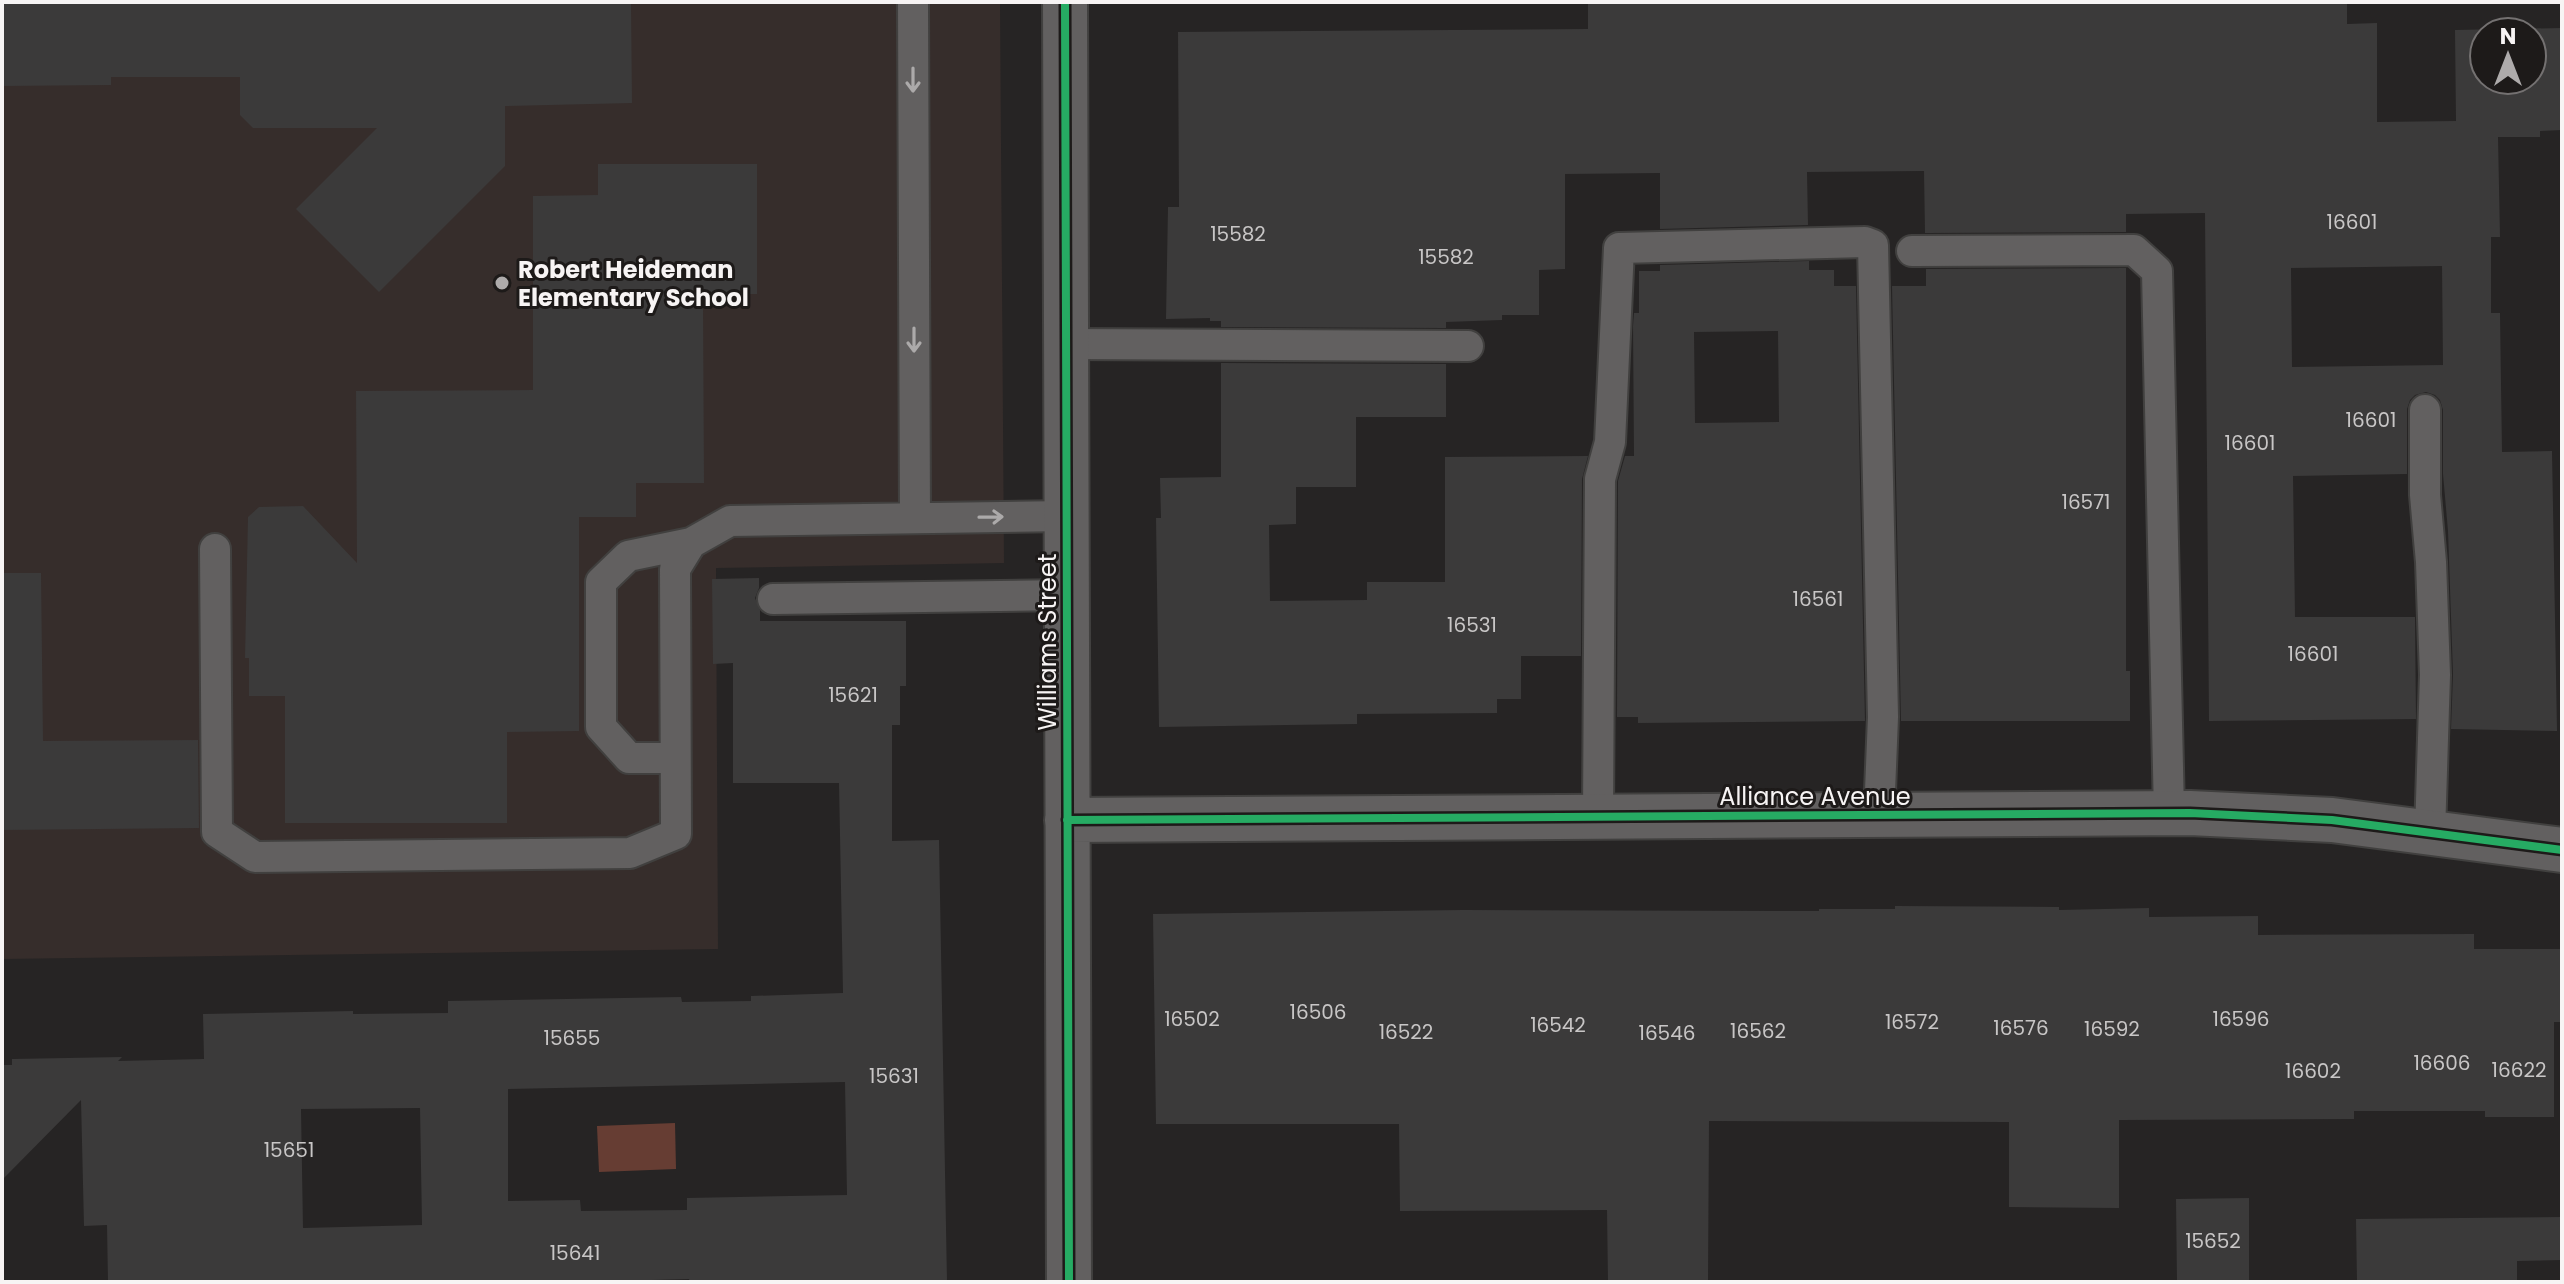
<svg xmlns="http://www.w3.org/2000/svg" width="2564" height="1284" viewBox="0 0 2564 1284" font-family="Poppins,sans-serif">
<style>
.built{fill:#362d2b}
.water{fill:#663d33}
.building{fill:#3b3a3a;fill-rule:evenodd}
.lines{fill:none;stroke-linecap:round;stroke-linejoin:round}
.service-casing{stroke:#41403f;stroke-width:34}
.tertiary-casing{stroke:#41403f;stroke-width:48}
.service{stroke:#626060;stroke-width:30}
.tertiary{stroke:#626060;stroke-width:44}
.cycleway-casing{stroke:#1d1a19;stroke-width:13}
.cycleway{stroke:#26ab63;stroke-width:8}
.oneway{stroke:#acaaaa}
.poi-dot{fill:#aeabab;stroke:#1d1a19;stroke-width:3}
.labels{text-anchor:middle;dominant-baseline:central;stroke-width:6;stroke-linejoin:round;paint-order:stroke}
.number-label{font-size:20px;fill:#c8c6c6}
.poi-label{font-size:24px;font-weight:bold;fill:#f7f4f4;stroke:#1d1a19;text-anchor:start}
.street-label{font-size:24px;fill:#f7f4f4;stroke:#1d1a19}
</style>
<rect width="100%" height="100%" fill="#262424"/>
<path class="built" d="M 2,2 L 1000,2 L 1004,563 L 716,568 L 718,949 L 2,959 Z"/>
<path class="water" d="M 675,1123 L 676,1169 L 599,1172 L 597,1126 Z"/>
<path class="building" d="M 2,2 L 631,2 L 632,103 L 505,106 L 505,166 L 379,292 L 296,209 L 377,128 L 253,128 L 240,115 L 240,77 L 111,77 L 111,85 L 2,86 Z
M 1588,2 L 2347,2 L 2347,24 L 2377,23 L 2377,122 L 2456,121 L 2455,30 L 2562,28 L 2562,130 L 2540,131 L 2540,137 L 2498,137 L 2500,237 L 2491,237 L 2491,313 L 2500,313 L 2502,452 L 2552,451 L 2557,731 L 2451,729 L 2453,674 L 2448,531 L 2443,474 L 2443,410 L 2440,400 L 2435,395 L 2426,392 L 2415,395 L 2410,400 L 2407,409 L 2407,474 L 2293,476 L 2295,617 L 2415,617 L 2416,719 L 2209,721 L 2205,213 L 2126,214 L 2126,232 L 1925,233 L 1924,171 L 1807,172 L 1808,225 L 1660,229 L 1660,173 L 1565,174 L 1565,269 L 1539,270 L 1539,315 L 1502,315 L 1502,320 L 1446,322 L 1446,328 L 1221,327 L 1221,321 L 1210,321 L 1210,318 L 1166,319 L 1168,207 L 1179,207 L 1178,32 L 1588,29 ZM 2484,32 L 2532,32 L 2532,80 L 2484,80 ZM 2442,266 L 2443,365 L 2292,367 L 2291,268 Z
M 598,164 L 757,164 L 757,294 L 750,294 L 750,300 L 703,300 L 704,483 L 636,483 L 636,517 L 579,517 L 579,731 L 507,732 L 507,823 L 285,823 L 285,696 L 249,696 L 249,658 L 245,658 L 248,517 L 259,507 L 303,506 L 357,563 L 356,391 L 533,390 L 533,196 L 598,195 Z
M 1809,261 L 1809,270 L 1834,270 L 1834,286 L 1856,286 L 1865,721 L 1638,723 L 1638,717 L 1617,717 L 1618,481 L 1625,456 L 1634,456 L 1633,326 L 1634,313 L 1639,313 L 1639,271 L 1660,271 L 1660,265 ZM 1778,331 L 1779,422 L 1695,423 L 1694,332 Z
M 2126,268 L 2126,671 L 2130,671 L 2130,721 L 1901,721 L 1892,286 L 1926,286 L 1926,269 Z
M 1221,363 L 1446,364 L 1446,417 L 1356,417 L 1356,487 L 1296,487 L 1296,524 L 1269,525 L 1270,601 L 1367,600 L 1367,582 L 1445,582 L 1445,457 L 1588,456 L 1582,479 L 1581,656 L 1521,656 L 1521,699 L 1497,699 L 1497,713 L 1357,714 L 1357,724 L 1159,727 L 1156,518 L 1161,518 L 1160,478 L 1221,477 Z
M 2,573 L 41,573 L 43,741 L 198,740 L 199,828 L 3,830 Z
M 759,578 L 759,588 L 755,598 L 760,610 L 760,621 L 906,621 L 906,686 L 900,686 L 900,725 L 892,725 L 892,841 L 939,840 L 947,1282 L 690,1282 L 689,1279 L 579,1282 L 108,1282 L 107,1225 L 84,1226 L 81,1100 L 2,1180 L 2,1065 L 12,1065 L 12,1059 L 122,1057 L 118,1061 L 204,1059 L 203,1014 L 353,1011 L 353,1014 L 448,1013 L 448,1001 L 681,997 L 682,1002 L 751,1001 L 751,996 L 843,993 L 839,783 L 733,783 L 733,663 L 713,664 L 712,579 ZM 845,1082 L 847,1195 L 687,1198 L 687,1210 L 581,1211 L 580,1200 L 508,1201 L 508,1089 ZM 420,1108 L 422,1225 L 303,1228 L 301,1109 Z
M 1895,906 L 2059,907 L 2059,910 L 2149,908 L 2149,917 L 2258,916 L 2258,935 L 2474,934 L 2474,949 L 2562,949 L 2562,1022 L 2554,1022 L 2554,1117 L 2485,1117 L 2485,1111 L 2354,1111 L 2354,1119 L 2119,1120 L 2119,1208 L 2009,1207 L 2009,1122 L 1709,1121 L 1708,1282 L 1608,1282 L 1607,1210 L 1400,1211 L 1399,1124 L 1156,1124 L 1153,914 L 1463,910 L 1819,911 L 1819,909 L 1895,909 Z
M 2249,1198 L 2249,1282 L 2177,1282 L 2176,1199 Z
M 2562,1217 L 2562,1260 L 2517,1261 L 2517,1282 L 2357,1282 L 2356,1219 Z"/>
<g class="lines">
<g class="service-casing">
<path id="service" d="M 913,2 L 915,518
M 1912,251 L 2134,250 L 2157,271 L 2169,813
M 1066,344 L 1468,346
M 2425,410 L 2425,495 L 2431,562 L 2435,675 L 2430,833
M 215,549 L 217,832 L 255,857 L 630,853 L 676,834 L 675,569 L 691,543
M 773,599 L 1067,595
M 675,758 L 629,758 L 601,727 L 601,582 L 628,556 L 691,543 L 730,521 L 1067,516
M 1598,817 L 1600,479 L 1610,442 L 1619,248 L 1865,242 L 1873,245 L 1883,717 L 1879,816"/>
</g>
<g class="tertiary-casing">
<path id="tertiary" d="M 1065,2 L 1069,1282
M 1067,820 L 2190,813 L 2332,820 L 2562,850"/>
</g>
<use href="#service" class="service"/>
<use href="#tertiary" class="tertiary"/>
<g class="cycleway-casing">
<path id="cycleway" d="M 1065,2 L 1069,1282
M 1067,820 L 2190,813 L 2332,820 L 2562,850"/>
</g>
<use href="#cycleway" class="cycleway"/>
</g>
<defs><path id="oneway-shaft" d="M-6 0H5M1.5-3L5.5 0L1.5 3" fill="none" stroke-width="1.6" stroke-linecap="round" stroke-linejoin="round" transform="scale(2)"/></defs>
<g class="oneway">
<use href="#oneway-shaft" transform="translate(913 80) rotate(90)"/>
<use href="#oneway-shaft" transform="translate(914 340) rotate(90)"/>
<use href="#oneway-shaft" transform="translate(991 517) rotate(-1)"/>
</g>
<circle class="poi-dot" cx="502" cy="283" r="8"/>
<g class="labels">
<g class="number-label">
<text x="2352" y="222">16601</text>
<text x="1238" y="234">15582</text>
<text x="1446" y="257">15582</text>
<text x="2371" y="420">16601</text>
<text x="2250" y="443">16601</text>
<text x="2086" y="502">16571</text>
<text x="1818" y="599">16561</text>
<text x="1472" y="625">16531</text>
<text x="2313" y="654">16601</text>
<text x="853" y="695">15621</text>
<text x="1318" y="1012">16506</text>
<text x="1192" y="1019">16502</text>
<text x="2241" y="1019">16596</text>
<text x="1912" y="1022">16572</text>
<text x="1558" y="1025">16542</text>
<text x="2021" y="1028">16576</text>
<text x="2112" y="1029">16592</text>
<text x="1758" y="1031">16562</text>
<text x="1406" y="1032">16522</text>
<text x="1667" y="1033">16546</text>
<text x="572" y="1038">15655</text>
<text x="2442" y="1063">16606</text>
<text x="2519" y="1070">16622</text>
<text x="2313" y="1071">16602</text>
<text x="894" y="1076">15631</text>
<text x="289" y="1150">15651</text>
<text x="2213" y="1241">15652</text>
<text x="575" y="1253">15641</text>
</g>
<g class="poi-label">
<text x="518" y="269">Robert Heideman<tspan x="518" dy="28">Elementary School</tspan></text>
</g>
<g class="street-label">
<text transform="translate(1047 642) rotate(-90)">Williams Street</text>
<text x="1815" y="796">Alliance Avenue</text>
</g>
</g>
<rect width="2564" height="1284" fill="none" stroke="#f7f4f4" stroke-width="8"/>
<g transform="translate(2508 56)"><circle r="38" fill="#1d1a19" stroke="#747171" stroke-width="2"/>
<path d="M0-6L14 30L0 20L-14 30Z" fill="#aeabab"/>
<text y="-12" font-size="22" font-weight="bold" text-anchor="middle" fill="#f7f4f4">N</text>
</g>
</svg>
